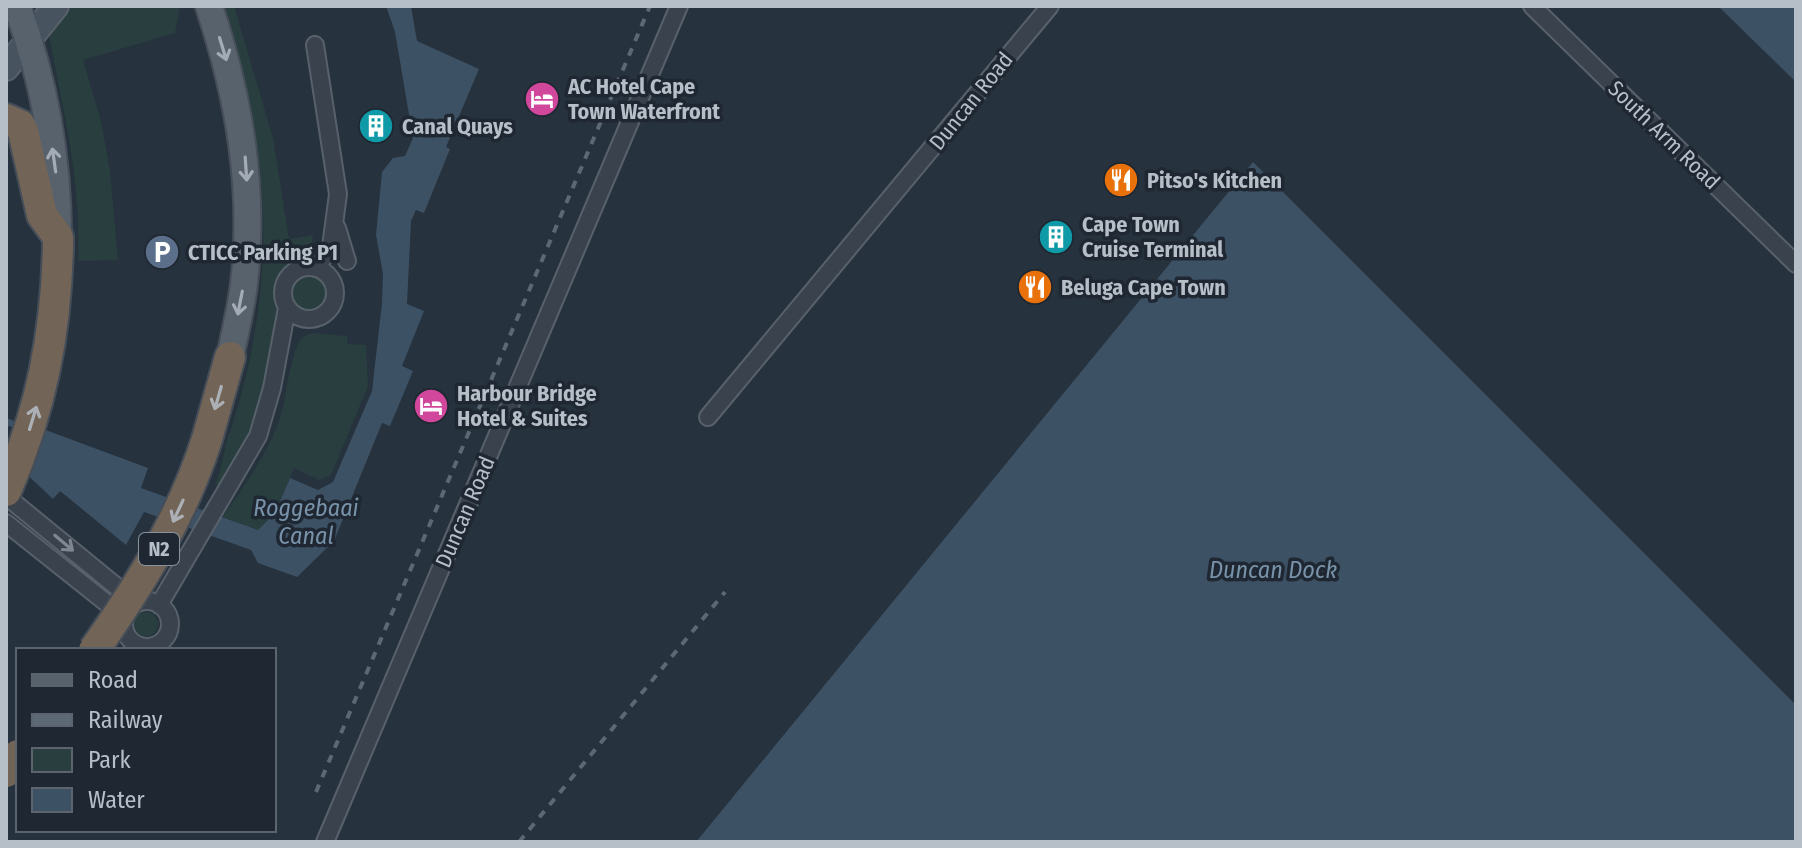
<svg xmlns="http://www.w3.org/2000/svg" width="1802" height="848" viewBox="0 0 1802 848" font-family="'Fira Sans Condensed',sans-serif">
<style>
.green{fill:#293f3f}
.water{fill:#3d5164}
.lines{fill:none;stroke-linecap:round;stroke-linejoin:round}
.street-casing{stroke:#58616b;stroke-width:20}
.secondary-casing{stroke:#58616b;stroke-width:28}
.primary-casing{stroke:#464f59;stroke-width:30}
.highway-casing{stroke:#454e58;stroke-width:34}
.street{stroke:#3a434d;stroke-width:16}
.secondary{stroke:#485360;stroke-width:24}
.primary{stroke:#58626d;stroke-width:26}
.highway{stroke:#726557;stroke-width:30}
.rail{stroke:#5c6874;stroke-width:4;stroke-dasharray:8 8;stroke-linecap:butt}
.highway-bridge-casing{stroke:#454e58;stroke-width:34;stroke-linecap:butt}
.highway-bridge{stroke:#726557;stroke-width:30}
.oneway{stroke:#a3acb6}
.oneway2{stroke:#acb1b7}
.oneway3{stroke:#7e8791}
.labels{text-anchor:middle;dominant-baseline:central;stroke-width:7;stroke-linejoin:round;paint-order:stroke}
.shield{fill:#1f2832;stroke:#89919b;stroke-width:2}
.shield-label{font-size:20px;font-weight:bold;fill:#b6bec8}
.poi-label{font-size:22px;font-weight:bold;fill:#b6bec8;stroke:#1f2832;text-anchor:start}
.street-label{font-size:22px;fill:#b6bec8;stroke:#1f2832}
.water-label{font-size:24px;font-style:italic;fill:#7892a9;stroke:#1f2832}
</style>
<rect width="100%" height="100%" fill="#26323d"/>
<path class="green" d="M 72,6 L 180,6 L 175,33 L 83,60 L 101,121 L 110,171 L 118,260 L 78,261 C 82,184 63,110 49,35 Z
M 225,6 L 234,6 L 273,138 L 289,239 L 313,235 C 311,265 281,258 275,286 C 272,298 279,310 277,322 C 272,365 262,414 244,453 C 239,463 230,473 223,483 L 215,485 C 222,469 223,454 228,438 C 279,287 272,157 225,6 Z
M291 293a18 18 0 1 1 36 0a18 18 0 1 1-36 0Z
M 312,333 L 347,336 L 347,344 L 366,345 L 368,386 L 331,475 L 319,480 L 294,468 L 275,513 L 258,530 L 223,517 C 243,487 265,458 278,424 C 288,396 287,364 301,338 Z
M134 624a12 12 0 1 1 24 0a12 12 0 1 1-24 0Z"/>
<path class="water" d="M 386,6 L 411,6 L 417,41 L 479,69 L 446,147 L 450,149 L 424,213 L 416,210 L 411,221 L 407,304 L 424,311 L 402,366 L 413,371 L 390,426 L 382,423 L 334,541 L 297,577 L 258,563 L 251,550 L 144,512 L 126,545 L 60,491 L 53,499 L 6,455 L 14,428 L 9,426 L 6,428 L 6,418 L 15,421 L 16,419 L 148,468 L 141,488 L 258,530 L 275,513 L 290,478 L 318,490 L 333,482 L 372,391 L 382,303 L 383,274 L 376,235 L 382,172 L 393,158 L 405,156 L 413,138 L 395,32 Z
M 1718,6 L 1796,6 L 1796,82 Z
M 1253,162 L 1796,705 L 1796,842 L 696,842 Z"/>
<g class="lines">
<g class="street-casing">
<path id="street" d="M 1532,6 L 1796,264
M 315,45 L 338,194 L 331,247 L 316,268
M 337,228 L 347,261
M283 293a26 26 0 1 1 52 0a26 26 0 1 1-52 0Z
M 708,417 L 1050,6
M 6,496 L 133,600
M 6,523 L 109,605 L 120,621
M124 624a23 23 0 1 1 46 0a23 23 0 1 1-46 0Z
M 159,605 L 258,436 L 272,388 L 287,308
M 325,842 L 679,6"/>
</g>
<g class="secondary-casing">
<path id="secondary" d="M 6,68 L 56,6"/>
</g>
<g class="primary-casing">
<path id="primary" d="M 17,6 C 44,80 58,158 58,237
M 209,6 C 239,97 255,188 244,284 C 241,308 235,333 230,357"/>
</g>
<g class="highway-casing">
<path id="highway" d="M 6,119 L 20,125 L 23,131 L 42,215 L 58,237 L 58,246 C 56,335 41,410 6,491
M 207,439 L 230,357"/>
</g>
<use href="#street" class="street"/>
<use href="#secondary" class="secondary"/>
<use href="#primary" class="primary"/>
<use href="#highway" class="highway"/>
<path class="rail" d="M 316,792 L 650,6
M 519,842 L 725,592"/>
<g class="highway-bridge-casing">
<path id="highway-bridge" d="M 94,650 C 140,585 183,515 207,439
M 6,772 L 18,755"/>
</g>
<use href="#highway-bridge" class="highway-bridge"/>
</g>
<defs><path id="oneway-shaft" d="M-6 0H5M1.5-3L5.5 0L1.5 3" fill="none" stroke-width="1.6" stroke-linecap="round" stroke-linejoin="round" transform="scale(2)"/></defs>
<g class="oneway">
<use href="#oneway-shaft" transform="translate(223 49) rotate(73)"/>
<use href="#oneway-shaft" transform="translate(54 160) rotate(-98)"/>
<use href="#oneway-shaft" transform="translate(246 169) rotate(86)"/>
<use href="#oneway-shaft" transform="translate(240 303) rotate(101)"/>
</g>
<g class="oneway2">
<use href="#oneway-shaft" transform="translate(218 398) rotate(106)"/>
<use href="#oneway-shaft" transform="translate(33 418) rotate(-73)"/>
<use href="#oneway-shaft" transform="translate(178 511) rotate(115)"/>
</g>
<use class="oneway3" href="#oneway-shaft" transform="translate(64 543) rotate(40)"/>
<defs>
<g id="hotel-disc" transform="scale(1.8)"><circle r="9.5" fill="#d1479c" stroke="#1f2832"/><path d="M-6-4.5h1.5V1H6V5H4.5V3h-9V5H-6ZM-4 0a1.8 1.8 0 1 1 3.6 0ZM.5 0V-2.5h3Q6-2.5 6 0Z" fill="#fff"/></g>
<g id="building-disc" transform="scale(1.8)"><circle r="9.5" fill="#0f9aa8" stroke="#1f2832"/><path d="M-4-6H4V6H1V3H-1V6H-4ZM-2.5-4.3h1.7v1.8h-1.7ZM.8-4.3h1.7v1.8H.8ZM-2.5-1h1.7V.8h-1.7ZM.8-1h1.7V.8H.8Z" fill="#fff"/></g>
<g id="restaurant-disc" transform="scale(1.8)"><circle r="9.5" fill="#e8710a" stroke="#1f2832"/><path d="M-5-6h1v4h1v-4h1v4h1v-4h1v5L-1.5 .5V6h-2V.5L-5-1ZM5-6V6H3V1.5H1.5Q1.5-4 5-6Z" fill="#fff"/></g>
<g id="parking-disc" transform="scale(1.8)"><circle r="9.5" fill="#5c6f8a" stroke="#1f2832"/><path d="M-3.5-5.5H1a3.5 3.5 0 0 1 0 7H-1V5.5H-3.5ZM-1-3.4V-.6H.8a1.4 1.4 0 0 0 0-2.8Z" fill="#fff"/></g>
</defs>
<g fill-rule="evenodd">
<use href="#hotel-disc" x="542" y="99"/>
<use href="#building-disc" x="376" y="126"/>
<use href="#restaurant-disc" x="1121" y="180"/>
<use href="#building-disc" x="1056" y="237"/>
<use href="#parking-disc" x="162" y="252"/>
<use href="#restaurant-disc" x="1035" y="287"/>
<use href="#hotel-disc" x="431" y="406"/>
</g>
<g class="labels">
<rect class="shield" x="139" y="533" width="40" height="32" rx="6"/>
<g class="shield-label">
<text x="159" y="549">N2</text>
</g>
<g class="poi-label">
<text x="568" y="86">AC Hotel Cape<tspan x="568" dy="25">Town Waterfront</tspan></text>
<text x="402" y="126">Canal Quays</text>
<text x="1147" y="180">Pitso's Kitchen</text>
<text x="1082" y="224">Cape Town<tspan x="1082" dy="25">Cruise Terminal</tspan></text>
<text x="188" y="252">CTICC Parking P1</text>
<text x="1061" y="287">Beluga Cape Town</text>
<text x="457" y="393">Harbour Bridge<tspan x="457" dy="25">Hotel &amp; Suites</tspan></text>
</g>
<g class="street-label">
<text transform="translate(971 101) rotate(-51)">Duncan Road</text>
<text transform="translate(1664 135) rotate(44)">South Arm Road</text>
<text transform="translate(465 512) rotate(-67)">Duncan Road</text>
</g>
<g class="water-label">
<text x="306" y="508">Roggebaai<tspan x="306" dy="28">Canal</tspan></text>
<text x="1273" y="570">Duncan Dock</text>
</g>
</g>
<rect width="1802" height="848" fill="none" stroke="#b6bec8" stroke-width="16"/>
<rect x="16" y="648" width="260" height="184" fill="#1f2832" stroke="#5b646e" stroke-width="2"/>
<rect x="32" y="674" width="40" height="12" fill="#58626d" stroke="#5b646e" stroke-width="2"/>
<text x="88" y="688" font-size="24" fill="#b6bec8">Road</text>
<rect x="32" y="714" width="40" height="12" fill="#5c6874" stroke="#5b646e" stroke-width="2"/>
<text x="88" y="728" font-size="24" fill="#b6bec8">Railway</text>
<rect x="32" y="748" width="40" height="24" fill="#293f3f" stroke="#5b646e" stroke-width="2"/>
<text x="88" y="768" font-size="24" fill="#b6bec8">Park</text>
<rect x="32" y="788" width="40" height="24" fill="#3d5164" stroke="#5b646e" stroke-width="2"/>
<text x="88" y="808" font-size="24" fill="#b6bec8">Water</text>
</svg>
